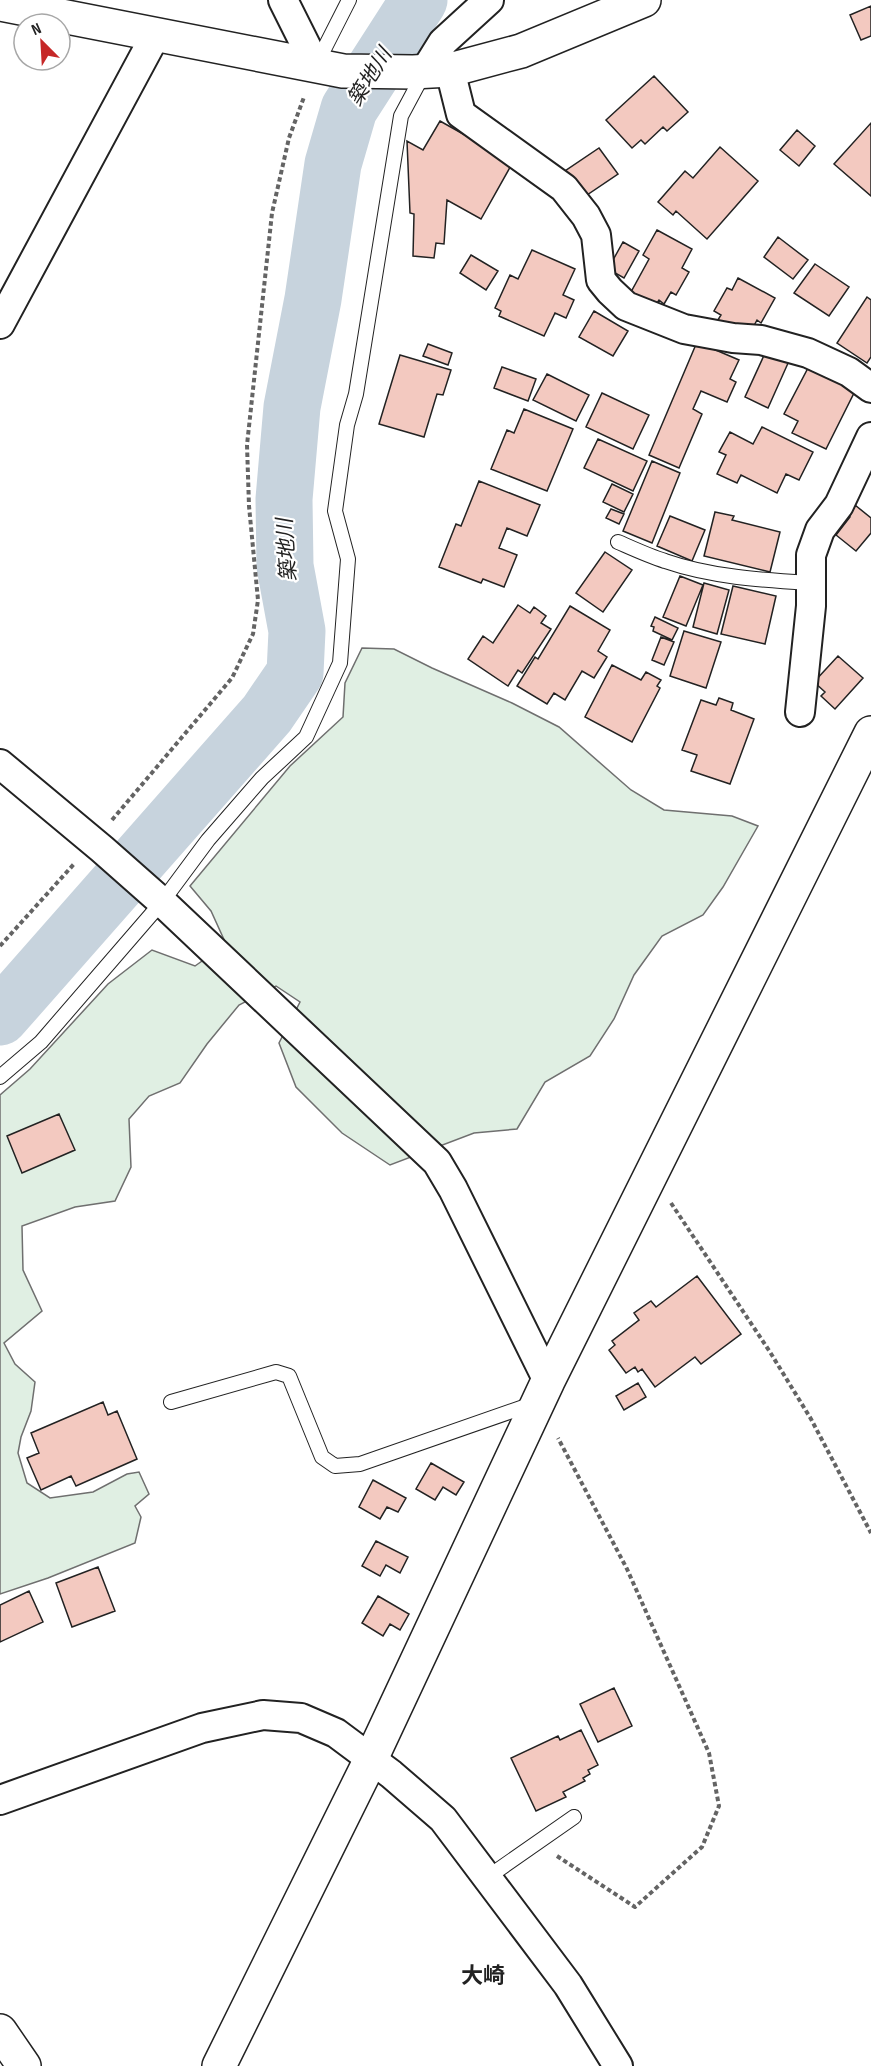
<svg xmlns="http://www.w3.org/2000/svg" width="871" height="2066" viewBox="0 0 871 2066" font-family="'Sofia Sans Condensed','Noto Sans JP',sans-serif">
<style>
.green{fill:#e0efe3;stroke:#6f6f6f;stroke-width:1.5}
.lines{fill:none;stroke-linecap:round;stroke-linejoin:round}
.river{stroke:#c7d3dd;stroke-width:57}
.building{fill:#f3c9c0;stroke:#222;stroke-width:1.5}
.service-casing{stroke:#222;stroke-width:16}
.minor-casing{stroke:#222;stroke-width:32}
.tertiary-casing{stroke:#222;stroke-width:36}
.primary-casing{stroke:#222;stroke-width:36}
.path{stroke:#646464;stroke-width:4;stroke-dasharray:4.5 3;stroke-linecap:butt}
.service{stroke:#fff;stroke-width:14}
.minor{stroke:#fff;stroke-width:28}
.tertiary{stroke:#fff;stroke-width:33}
.primary{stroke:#fff;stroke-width:33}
.labels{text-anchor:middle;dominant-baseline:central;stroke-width:4.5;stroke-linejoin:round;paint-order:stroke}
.water-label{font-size:21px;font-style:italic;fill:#222;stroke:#fff}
.quarter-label{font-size:22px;font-weight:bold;fill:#222;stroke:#fff}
</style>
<rect width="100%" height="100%" fill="#fff"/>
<path class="green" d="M 362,648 L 394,649 L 432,668 L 512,703 L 559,727 L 631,790 L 664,810 L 732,816 L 758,826 L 723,887 L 703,915 L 662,936 L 634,975 L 614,1019 L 590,1056 L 545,1082 L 517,1129 L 474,1133 L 390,1165 L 342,1133 L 296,1087 L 279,1043 L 300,1002 L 276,986 L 239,1005 L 207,1044 L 180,1083 L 149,1096 L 129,1119 L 131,1167 L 115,1201 L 75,1207 L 22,1226 L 23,1270 L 42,1311 L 4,1343 L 15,1364 L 35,1382 L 31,1411 L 21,1437 L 18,1453 L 27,1483 L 50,1498 L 93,1492 L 127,1474 L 139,1472 L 149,1494 L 135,1506 L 141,1517 L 135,1543 L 48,1578 L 0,1594 L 0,1095 L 30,1069 L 108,984 L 152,950 L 195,966 L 226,944 L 211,911 L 190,886 L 290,766 L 343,717 L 345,683 Z"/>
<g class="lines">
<path class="river" d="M 0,1017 L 267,714 L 295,673 L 297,631 L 285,566 L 284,499 L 292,407 L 313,299 L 333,164 L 349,109 L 419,0"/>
</g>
<path class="building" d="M 871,6 L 871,36 L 861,40 L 850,15 Z
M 654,76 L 688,112 L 667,131 L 663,127 L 645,144 L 641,140 L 632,148 L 606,120 Z
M 440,121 L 513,162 L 481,219 L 447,200 L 444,244 L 436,243 L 434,258 L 413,256 L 414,214 L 410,213 L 407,141 L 423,150 Z
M 871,123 L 871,196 L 834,164 Z
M 797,130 L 815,146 L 799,166 L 780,150 Z
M 720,147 L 758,181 L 707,239 L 676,211 L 673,215 L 658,202 L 685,171 L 693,178 Z
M 599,148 L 618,174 L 581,199 L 562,173 Z
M 657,230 L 692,249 L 682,268 L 689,272 L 676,295 L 671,292 L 664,304 L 659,300 L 655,306 L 631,292 L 649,259 L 643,255 Z
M 778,237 L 808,260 L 793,279 L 764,257 Z
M 623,242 L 639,251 L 624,278 L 608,269 Z
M 532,250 L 575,269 L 563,295 L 574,300 L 566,318 L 555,313 L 544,336 L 499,316 L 501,311 L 495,308 L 510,275 L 518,279 Z
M 471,255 L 498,271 L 486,290 L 460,273 Z
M 815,264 L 849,287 L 829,316 L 794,293 Z
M 738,278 L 775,298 L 761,323 L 757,320 L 750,333 L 716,323 L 721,315 L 714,311 L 727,288 L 732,290 Z
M 867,297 L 871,300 L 871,357 L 867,363 L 837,343 Z
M 594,311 L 628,331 L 613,356 L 579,337 Z
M 697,342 L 739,360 L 730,379 L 736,382 L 727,402 L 701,391 L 693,409 L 702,414 L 679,468 L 649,455 Z
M 428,344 L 452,353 L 448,365 L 423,356 Z
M 766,351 L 789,361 L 768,408 L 745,397 Z
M 400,355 L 451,370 L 443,395 L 437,394 L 424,437 L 379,424 Z
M 502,367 L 536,379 L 528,401 L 494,388 Z
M 808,368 L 855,391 L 826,449 L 792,433 L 798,421 L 784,414 Z
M 547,374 L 589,395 L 576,421 L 533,400 Z
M 602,393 L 649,415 L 633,449 L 586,427 Z
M 524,409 L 573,429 L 547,491 L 491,469 L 507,430 L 514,433 Z
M 762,427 L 813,452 L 799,480 L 786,474 L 777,493 L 741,475 L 737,483 L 717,474 L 726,455 L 719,452 L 730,432 L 753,444 Z
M 598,439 L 647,461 L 633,491 L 584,468 Z
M 652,461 L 680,473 L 652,543 L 623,531 Z
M 479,481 L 540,505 L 527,536 L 507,528 L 499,548 L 517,555 L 504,587 L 483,579 L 481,583 L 439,567 L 456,524 L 461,526 Z
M 612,484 L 633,494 L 624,512 L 603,502 Z
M 855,505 L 871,518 L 871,533 L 856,551 L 836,535 L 850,517 L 847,515 Z
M 611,509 L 624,514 L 619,524 L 606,518 Z
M 715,512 L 734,516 L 732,520 L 780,532 L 770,572 L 704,556 Z
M 670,516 L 705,530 L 692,561 L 657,546 Z
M 605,552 L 632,570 L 603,612 L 576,593 Z
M 680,576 L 703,585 L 686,626 L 663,617 Z
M 704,583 L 729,590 L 717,634 L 693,627 Z
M 733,586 L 776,596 L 765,644 L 721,634 Z
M 518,605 L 530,613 L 534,607 L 546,616 L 541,623 L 551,629 L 522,673 L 518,670 L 508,686 L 468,659 L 483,636 L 493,643 Z
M 570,606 L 610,630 L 598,651 L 607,657 L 594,678 L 582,671 L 565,700 L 554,693 L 547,704 L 517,686 L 535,657 L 538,659 Z
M 655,617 L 678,628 L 672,640 L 653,631 L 654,627 L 651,626 Z
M 684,631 L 721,642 L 706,688 L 670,676 Z
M 661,637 L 674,642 L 664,665 L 652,660 Z
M 838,656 L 863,678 L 835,709 L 821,696 L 825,692 L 814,682 Z
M 612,665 L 641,680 L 646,672 L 661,680 L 657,686 L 660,688 L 632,742 L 585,717 Z
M 719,698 L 733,703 L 731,710 L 754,719 L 730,784 L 691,771 L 697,755 L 682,750 L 701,700 L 716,705 Z
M 59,1114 L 75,1150 L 22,1173 L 7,1136 Z
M 697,1276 L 741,1334 L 701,1364 L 695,1357 L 655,1387 L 642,1369 L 638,1372 L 635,1367 L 626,1373 L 609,1350 L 615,1345 L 612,1341 L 639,1320 L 634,1313 L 651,1301 L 656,1307 Z
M 638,1383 L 646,1397 L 624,1410 L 616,1396 Z
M 103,1402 L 108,1415 L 117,1411 L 137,1459 L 76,1486 L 71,1476 L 41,1490 L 27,1458 L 39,1453 L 31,1433 Z
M 431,1463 L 464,1482 L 456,1495 L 443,1487 L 435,1500 L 416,1489 Z
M 373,1480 L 406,1498 L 398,1512 L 387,1507 L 380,1519 L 359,1507 Z
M 376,1541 L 408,1557 L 400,1573 L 386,1565 L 380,1576 L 362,1566 Z
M 98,1567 L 115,1611 L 72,1627 L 56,1583 Z
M 29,1591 L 43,1622 L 0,1642 L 0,1605 Z
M 378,1596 L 409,1614 L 400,1630 L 390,1624 L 383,1636 L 362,1623 Z
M 614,1688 L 632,1726 L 598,1742 L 580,1704 Z
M 581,1730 L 598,1765 L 588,1770 L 590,1774 L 583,1778 L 585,1781 L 563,1792 L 566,1797 L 536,1811 L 511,1758 L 558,1736 L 560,1740 Z"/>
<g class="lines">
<g class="service-casing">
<path id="service" d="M 316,65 L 349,0
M 618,542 C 634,549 649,556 665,561 C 711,577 762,580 810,583
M 0,1077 L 41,1042 L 162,902 L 208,840 L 262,778 L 306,737 L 340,663 L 348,559 L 335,511 L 347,425 L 356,394 L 401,116 L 424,73
M 171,1402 L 276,1372 L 289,1376 L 322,1457 L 335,1466 L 360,1464 L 532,1404
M 488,1877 L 574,1817"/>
</g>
<g class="minor-casing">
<path id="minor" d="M 283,0 L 316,66
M 450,70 L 461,114 L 564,188 L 586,216 L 596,235 L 601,280 L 610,291 L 626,306 L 684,329 L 733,338 L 761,340 L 808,353 L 849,372 L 871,388
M 425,71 L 443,42 L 489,0
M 0,324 L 155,36
M 800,712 L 811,606 L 811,555 L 820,530 L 839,505 L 871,437
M 0,764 L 102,849 L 162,902 L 437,1162 L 453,1189 L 548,1381
M 0,1800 L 202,1728 L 263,1715 L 301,1718 L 336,1733 L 391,1774 L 443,1819 L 568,1985 L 618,2066"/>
</g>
<g class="tertiary-casing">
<path id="tertiary" d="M 0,4 L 343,71 L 413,72 L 450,70 L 521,51 L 644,0
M 219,2066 L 371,1759 L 548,1381 L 871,733"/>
</g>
<g class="primary-casing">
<path id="primary" d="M 0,2031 L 24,2066"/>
</g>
<path class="path" d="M 112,820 L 232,678 L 253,634 L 258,600 L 249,506 L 247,445 L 272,213 L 289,138 L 304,97
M 0,946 L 74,864
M 671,1203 L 770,1352 L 811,1419 L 871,1533
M 557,1856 L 635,1907 L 702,1847 L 719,1806 L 709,1753 L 627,1569 L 558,1438"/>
<use href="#service" class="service"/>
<use href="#minor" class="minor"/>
<use href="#tertiary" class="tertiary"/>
<use href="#primary" class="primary"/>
</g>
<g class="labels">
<g class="water-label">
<text transform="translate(370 77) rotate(-58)">築地川</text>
<text transform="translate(287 550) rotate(-94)">築地川</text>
</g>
<g class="quarter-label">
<text x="483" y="1976">大崎</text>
</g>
</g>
<g transform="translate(42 42) rotate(336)"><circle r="28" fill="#ffffff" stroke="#a7a7a7" stroke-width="1.5"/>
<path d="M0-4.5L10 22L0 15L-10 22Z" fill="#c62828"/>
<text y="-9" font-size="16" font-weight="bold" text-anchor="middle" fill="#222222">N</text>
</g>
</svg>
